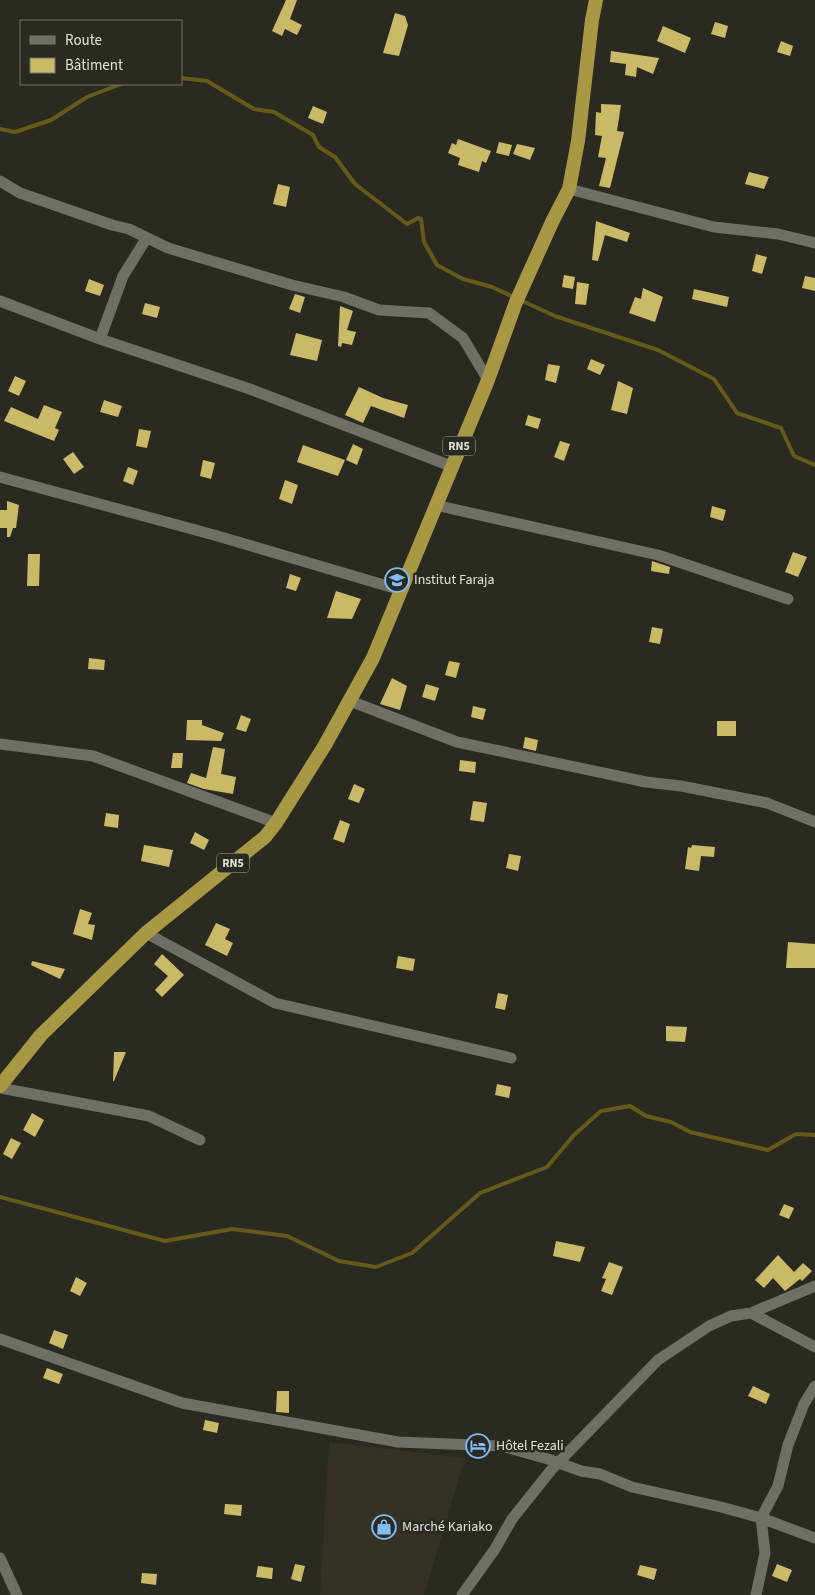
<svg xmlns="http://www.w3.org/2000/svg" width="815" height="1595" viewBox="0 0 815 1595" font-family="'Source Sans 3',sans-serif">
<style>
.built{fill:#353223}
.lines{fill:none;stroke-linecap:round;stroke-linejoin:round}
.stream{stroke:#665a1a;stroke-width:4}
.building{fill:#caba68}
.minor{stroke:#716f65;stroke-width:11}
.trunk{stroke:#a89844;stroke-width:14}
.labels{text-anchor:middle;dominant-baseline:central;stroke-width:5;stroke-linejoin:round;paint-order:stroke}
.shield{fill:#2b2a21;stroke:#aaa9a2;stroke-width:1}
.shield-label{font-size:12px;font-weight:bold;fill:#e1e0da}
.poi-label{font-size:14px;fill:#e1e0da;stroke:#2b2a21;text-anchor:start}
</style>
<rect width="100%" height="100%" fill="#2b2a21"/>
<path class="built" d="M 329,1442 L 465,1458 L 424,1595 L 320,1595 Z"/>
<g class="lines">
<path class="stream" d="M 181,78 L 207,81 L 254,109 L 274,112 L 313,135 L 319,147 L 335,157 L 355,184 L 407,224 L 418,218 L 421,219 L 424,242 L 437,265 L 463,279 L 492,287 L 555,316 L 658,350 L 714,379 L 737,413 L 781,428 L 794,456 L 815,465
M 0,129 L 15,132 L 51,120 L 87,97 L 121,84
M 0,1197 L 165,1241 L 232,1229 L 287,1236 L 339,1261 L 376,1267 L 412,1253 L 480,1193 L 547,1167 L 574,1135 L 601,1111 L 630,1106 L 646,1116 L 671,1122 L 690,1132 L 768,1150 L 796,1134 L 815,1135"/>
</g>
<path class="building" d="M 286,0 L 297,0 L 290,19 L 302,25 L 297,35 L 285,29 L 282,36 L 272,31 Z
M 395,13 L 405,16 L 408,25 L 399,56 L 383,53 Z
M 715,22 L 728,26 L 725,38 L 711,34 Z
M 663,26 L 691,38 L 685,53 L 657,41 Z
M 781,41 L 793,46 L 790,56 L 777,52 Z
M 611,51 L 659,58 L 653,74 L 637,67 L 636,77 L 625,75 L 626,64 L 610,62 Z
M 601,104 L 621,105 L 617,131 L 624,132 L 610,188 L 599,186 L 606,158 L 598,157 L 602,136 L 595,135 L 596,112 L 601,113 Z
M 313,106 L 327,112 L 323,124 L 308,118 Z
M 458,139 L 491,151 L 486,163 L 482,161 L 479,172 L 458,165 L 460,158 L 448,153 L 452,143 L 456,145 Z
M 499,142 L 512,145 L 509,156 L 496,153 Z
M 517,144 L 535,148 L 530,160 L 513,154 Z
M 749,172 L 769,177 L 764,189 L 745,184 Z
M 278,184 L 290,187 L 286,207 L 273,204 Z
M 596,221 L 630,233 L 627,242 L 605,235 L 598,261 L 592,260 Z
M 756,254 L 767,257 L 762,274 L 752,271 Z
M 564,275 L 575,277 L 573,289 L 562,287 Z
M 805,276 L 815,278 L 815,291 L 802,288 Z
M 89,279 L 104,285 L 100,296 L 85,291 Z
M 577,282 L 589,284 L 586,305 L 575,304 Z
M 643,288 L 663,297 L 655,322 L 629,313 L 635,297 L 641,299 Z
M 694,289 L 729,297 L 727,307 L 692,299 Z
M 295,294 L 305,297 L 300,313 L 289,309 Z
M 145,303 L 160,307 L 157,318 L 142,314 Z
M 340,306 L 353,311 L 347,330 L 356,332 L 352,345 L 342,343 L 341,347 L 338,346 Z
M 296,333 L 322,340 L 317,361 L 290,355 Z
M 591,359 L 605,365 L 600,375 L 587,369 Z
M 548,364 L 560,366 L 556,383 L 545,380 Z
M 15,376 L 26,381 L 19,396 L 8,391 Z
M 618,381 L 633,388 L 627,414 L 611,410 Z
M 359,387 L 383,398 L 408,405 L 404,418 L 371,406 L 363,423 L 345,415 Z
M 104,400 L 122,406 L 118,417 L 100,412 Z
M 44,405 L 62,412 L 55,428 L 59,430 L 54,441 L 4,421 L 11,407 L 38,419 Z
M 528,415 L 541,419 L 538,429 L 525,425 Z
M 139,429 L 151,431 L 147,448 L 136,446 Z
M 560,441 L 570,444 L 564,461 L 554,457 Z
M 353,444 L 363,449 L 357,465 L 346,460 Z
M 303,445 L 345,460 L 338,476 L 297,462 Z
M 73,452 L 84,467 L 74,474 L 63,459 Z
M 203,460 L 215,463 L 211,479 L 200,476 Z
M 128,467 L 138,471 L 133,485 L 123,481 Z
M 285,480 L 298,485 L 292,504 L 279,499 Z
M 7,501 L 19,505 L 16,528 L 13,528 L 10,537 L 7,537 L 7,528 L 0,528 L 0,510 L 7,510 Z
M 712,506 L 726,510 L 723,521 L 710,517 Z
M 793,552 L 807,557 L 798,577 L 785,572 Z
M 28,554 L 40,554 L 39,586 L 27,586 Z
M 652,561 L 670,567 L 669,574 L 651,571 Z
M 290,574 L 301,578 L 296,591 L 286,588 Z
M 336,591 L 361,599 L 352,619 L 327,618 Z
M 652,627 L 663,629 L 660,644 L 649,642 Z
M 89,658 L 105,660 L 104,670 L 88,669 Z
M 449,661 L 460,663 L 456,678 L 445,675 Z
M 392,678 L 407,686 L 400,710 L 380,704 Z
M 426,684 L 439,688 L 435,701 L 422,697 Z
M 473,706 L 486,709 L 483,720 L 471,717 Z
M 241,715 L 251,719 L 246,732 L 236,729 Z
M 187,720 L 202,720 L 202,725 L 224,733 L 221,741 L 186,740 Z
M 717,721 L 736,721 L 736,736 L 717,736 Z
M 525,737 L 538,740 L 536,751 L 523,748 Z
M 213,747 L 225,749 L 221,774 L 236,777 L 233,794 L 204,789 L 187,783 L 191,773 L 206,778 Z
M 173,753 L 183,753 L 182,768 L 171,768 Z
M 460,760 L 476,762 L 475,773 L 459,771 Z
M 354,784 L 365,789 L 359,803 L 348,799 Z
M 473,801 L 487,803 L 484,822 L 470,820 Z
M 106,813 L 119,815 L 118,828 L 104,826 Z
M 340,820 L 350,824 L 344,843 L 333,839 Z
M 195,832 L 209,840 L 204,850 L 190,843 Z
M 144,845 L 173,850 L 169,867 L 141,861 Z
M 692,845 L 715,847 L 714,857 L 701,856 L 699,871 L 685,869 L 688,847 L 691,848 Z
M 509,854 L 521,856 L 518,871 L 506,868 Z
M 80,909 L 92,913 L 88,924 L 95,925 L 92,940 L 73,934 Z
M 216,923 L 230,929 L 225,939 L 233,943 L 227,956 L 205,945 Z
M 788,942 L 815,944 L 815,968 L 786,968 Z
M 162,954 L 184,975 L 162,997 L 155,990 L 168,976 L 154,964 Z
M 398,956 L 415,959 L 413,971 L 396,968 Z
M 32,961 L 65,969 L 60,979 L 31,965 Z
M 498,993 L 508,995 L 505,1010 L 495,1008 Z
M 666,1026 L 687,1027 L 685,1042 L 666,1041 Z
M 114,1052 L 126,1052 L 114,1081 L 113,1081 Z
M 497,1084 L 511,1087 L 509,1098 L 495,1095 Z
M 32,1113 L 44,1120 L 35,1137 L 23,1130 Z
M 11,1138 L 21,1143 L 12,1159 L 3,1154 Z
M 784,1204 L 794,1208 L 789,1219 L 779,1215 Z
M 556,1241 L 585,1247 L 580,1262 L 553,1256 Z
M 778,1255 L 794,1272 L 803,1263 L 812,1271 L 802,1281 L 800,1279 L 785,1291 L 773,1278 L 764,1288 L 755,1280 Z
M 609,1262 L 623,1267 L 612,1295 L 601,1291 L 606,1279 L 602,1278 Z
M 76,1277 L 87,1283 L 80,1296 L 70,1291 Z
M 54,1330 L 68,1335 L 63,1349 L 49,1343 Z
M 47,1368 L 63,1374 L 59,1384 L 43,1378 Z
M 753,1386 L 770,1394 L 766,1404 L 748,1396 Z
M 277,1391 L 289,1391 L 289,1413 L 276,1412 Z
M 205,1420 L 219,1423 L 217,1433 L 203,1430 Z
M 225,1504 L 242,1505 L 241,1516 L 224,1514 Z
M 295,1564 L 305,1566 L 301,1582 L 291,1579 Z
M 777,1564 L 792,1570 L 787,1582 L 772,1576 Z
M 640,1565 L 657,1569 L 654,1580 L 637,1575 Z
M 258,1566 L 273,1568 L 272,1579 L 256,1577 Z
M 142,1573 L 157,1574 L 156,1585 L 141,1583 Z"/>
<g class="lines">
<path class="minor" d="M 0,181 L 20,193 L 112,225 L 129,229 L 168,248 L 292,285 L 344,297 L 379,310 L 429,313 L 463,338 L 488,380
M 569,189 L 714,227 L 778,234 L 815,243
M 0,301 L 100,339 L 250,389 L 451,466
M 100,339 L 123,276 L 146,239
M 0,477 L 214,535 L 401,590
M 435,505 L 658,555 L 788,599
M 350,701 L 457,742 L 646,782 L 681,786 L 767,803 L 815,822
M 0,744 L 93,756 L 276,823
M 146,933 L 275,1003 L 511,1058
M 0,1088 L 149,1116 L 200,1140
M 751,1313 L 815,1347
M 0,1339 L 182,1403 L 398,1442 L 502,1446 L 548,1459 L 581,1471 L 600,1474 L 632,1487 L 721,1507 L 761,1518 L 815,1538
M 0,1558 L 17,1595
M 462,1595 L 495,1549 L 512,1519 L 552,1469 L 658,1360 L 709,1326 L 731,1316 L 751,1313 L 815,1286
M 756,1595 L 765,1553 L 761,1518 L 778,1486 L 788,1445 L 804,1404 L 815,1386"/>
<path class="trunk" d="M 0,1086 L 41,1035 L 146,933 L 265,837 L 276,823 L 325,745 L 373,658 L 488,380 L 516,302 L 553,220 L 569,189 L 578,141 L 592,20 L 596,0"/>
</g>
<defs>
<g id="school-ring" transform="scale(1.25)"><circle r="9.5" fill="#2b2a21" stroke="#7fbdfa" stroke-width="1.5"/><path d="M0-5L7-2L0 1L-7-2ZM-4 1L0 2.5L4 1V4Q0 6-4 4Z" fill="#7fbdfa"/></g>
<g id="hotel-ring" transform="scale(1.25)"><circle r="9.5" fill="#2b2a21" stroke="#7fbdfa" stroke-width="1.5"/><path d="M-6-4.5h1.5V1H6V5H4.5V3h-9V5H-6ZM-4 0a1.8 1.8 0 1 1 3.6 0ZM.5 0V-2.5h3Q6-2.5 6 0Z" fill="#7fbdfa"/></g>
<g id="shop-ring" transform="scale(1.25)"><circle r="9.5" fill="#2b2a21" stroke="#7fbdfa" stroke-width="1.5"/><path d="M-5-2.5h2.3a2.7 3.5 0 0 1 5.4 0H5L5.5 6h-11ZM-1.5-2.5h3a1.5 2.3 0 0 0-3 0Z" fill="#7fbdfa"/></g>
</defs>
<g fill-rule="evenodd">
<use href="#school-ring" x="397" y="580"/>
<use href="#hotel-ring" x="478" y="1446"/>
<use href="#shop-ring" x="384" y="1527"/>
</g>
<g class="labels">
<g class="shield">
<rect x="443" y="436.5" width="32" height="19" rx="4"/>
<rect x="217" y="853.5" width="32" height="19" rx="4"/>
</g>
<g class="shield-label">
<text x="459" y="446">RN5</text>
<text x="233" y="863">RN5</text>
</g>
<g class="poi-label">
<text x="414" y="580">Institut Faraja</text>
<text x="496" y="1446">Hôtel Fezali</text>
<text x="402" y="1527">Marché Kariako</text>
</g>
</g>
<rect x="20" y="20" width="162" height="65" fill="#2b2a21" stroke="#74736b"/>
<rect x="30" y="36" width="25" height="8" fill="#716f65" stroke="#74736b"/>
<text x="65" y="45" font-size="15" fill="#e1e0da">Route</text>
<rect x="30" y="58" width="25" height="15" fill="#caba68" stroke="#74736b"/>
<text x="65" y="70" font-size="15" fill="#e1e0da">Bâtiment</text>
</svg>
